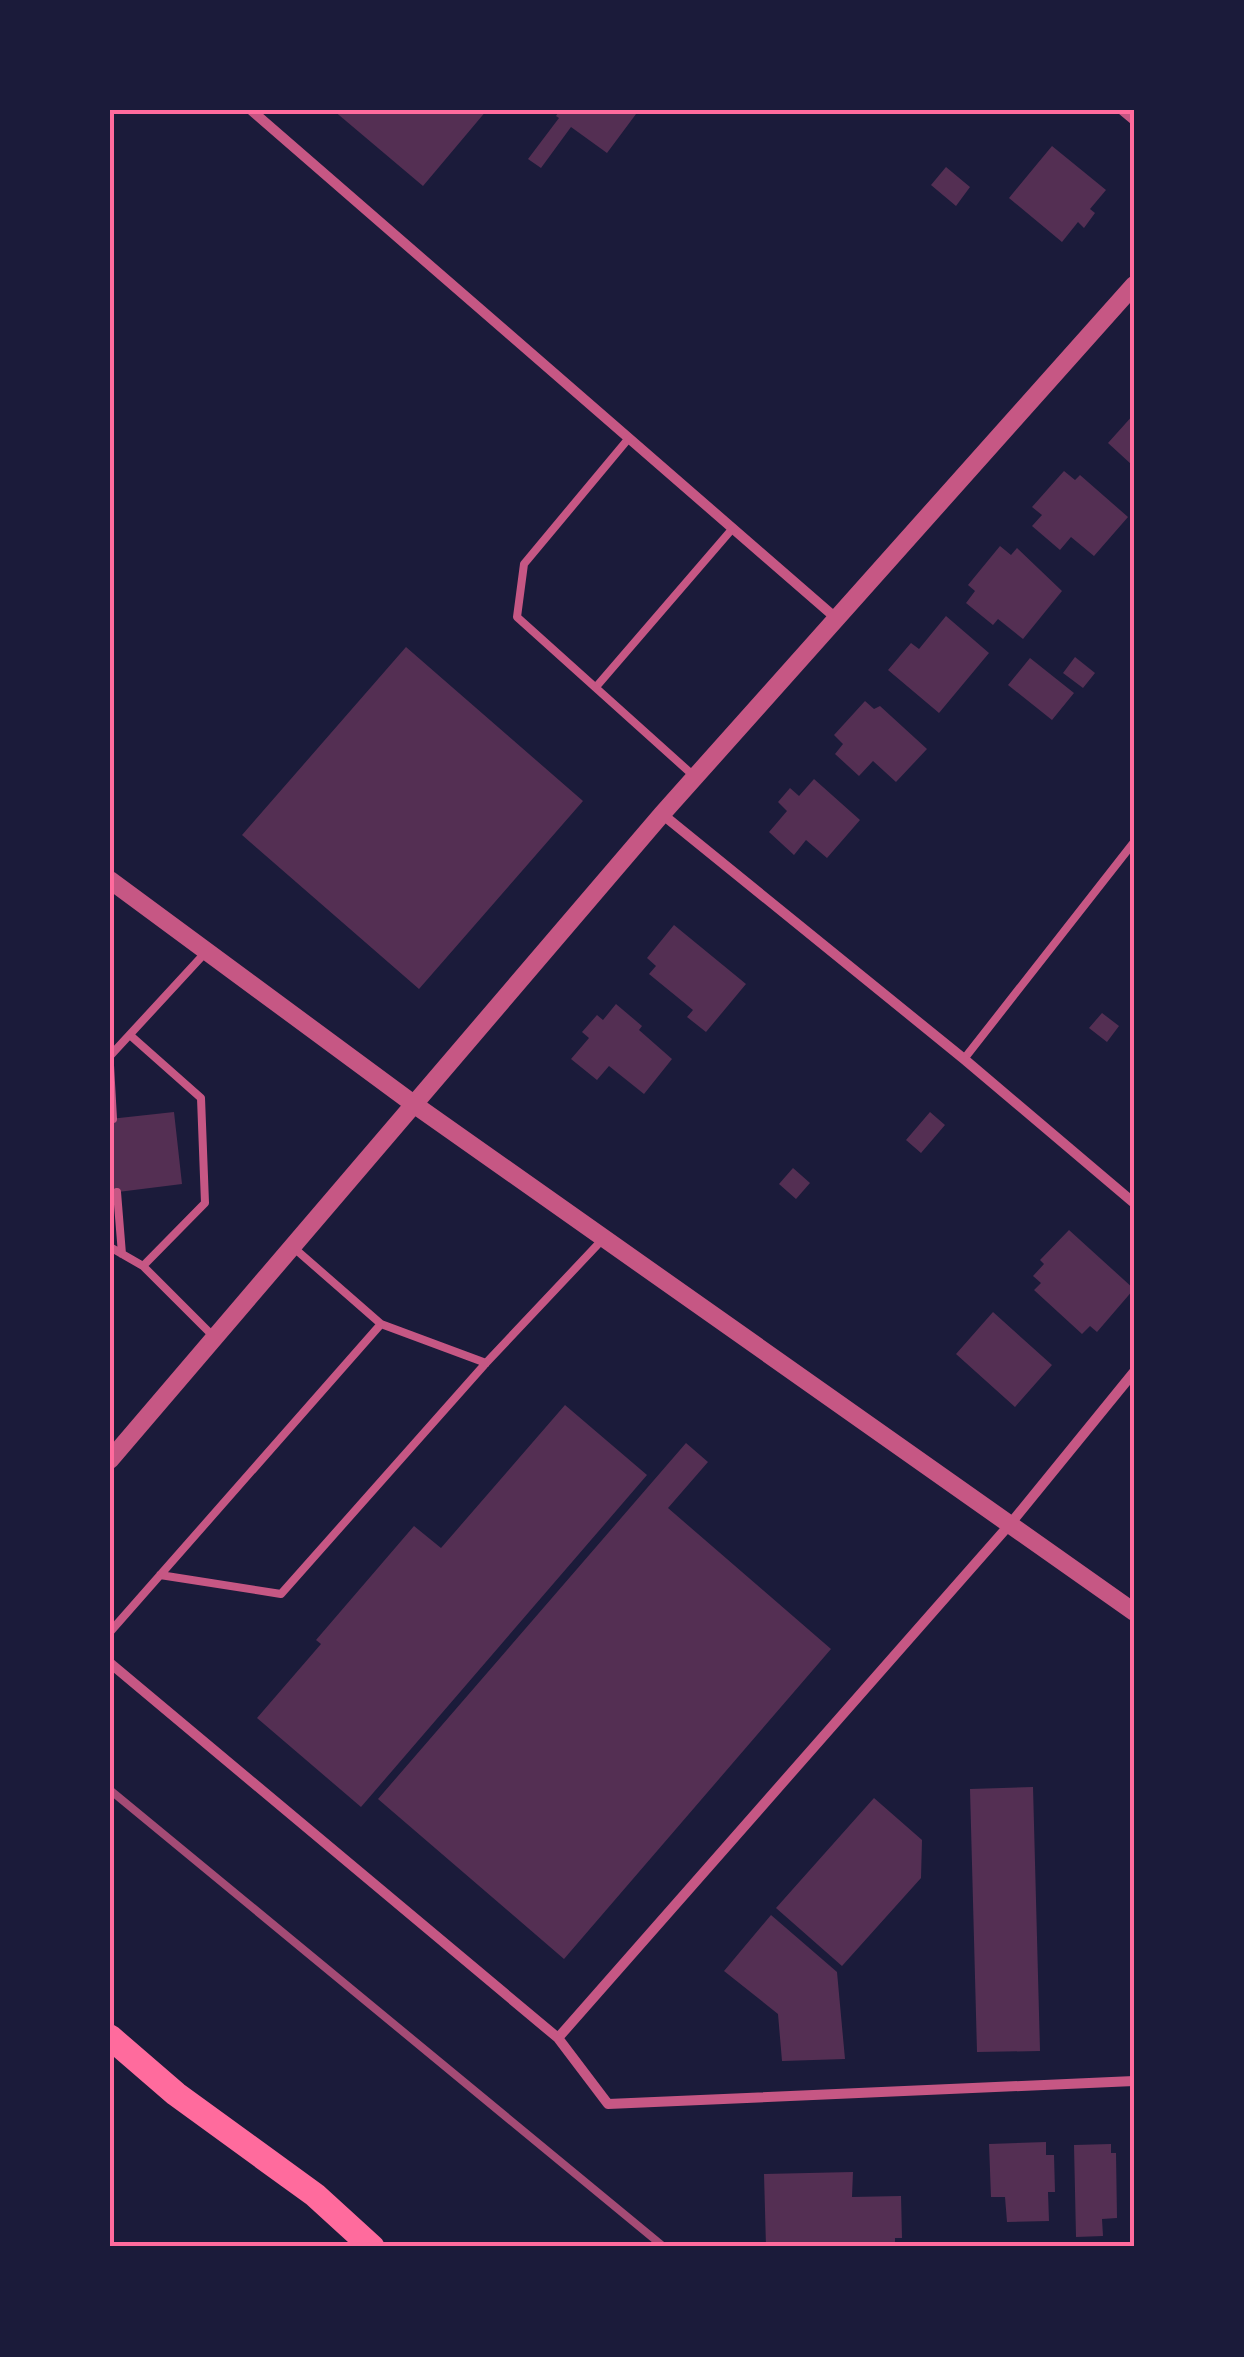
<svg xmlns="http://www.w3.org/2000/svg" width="1244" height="2357" viewBox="0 0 1244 2357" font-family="'Libre Baskerville',serif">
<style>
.building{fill:#542f53}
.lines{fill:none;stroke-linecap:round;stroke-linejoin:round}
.service{stroke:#c65784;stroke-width:8}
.minor{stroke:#c65784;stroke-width:10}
.tertiary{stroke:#c65784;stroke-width:18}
.primary{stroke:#ff6b9d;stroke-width:25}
.rail{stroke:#a44b75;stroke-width:8}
.neatline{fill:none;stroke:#ff6b9d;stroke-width:4}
</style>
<rect width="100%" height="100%" fill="#1b1b3a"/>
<path class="building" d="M 333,110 L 487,110 L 423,186 Z
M 560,110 L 639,110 L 607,153 L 571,127 L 541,168 L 528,159 L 559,118 L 556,116 Z
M 1052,146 L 1106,190 L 1090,209 L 1095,213 L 1084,228 L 1078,222 L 1062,242 L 1009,198 Z
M 946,167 L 970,187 L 956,206 L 931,185 Z
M 1134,414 L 1134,462 L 1131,464 L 1108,443 Z
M 1064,471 L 1075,480 L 1080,475 L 1128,517 L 1094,556 L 1071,537 L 1060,550 L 1032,526 L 1042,515 L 1032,507 Z
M 1000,546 L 1011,555 L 1017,548 L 1062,591 L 1023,639 L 998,619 L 993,625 L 966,603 L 975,591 L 968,585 Z
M 946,616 L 989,653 L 939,713 L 888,670 L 911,643 L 919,649 Z
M 406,647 L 583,801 L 419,989 L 242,835 Z
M 1075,657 L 1095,673 L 1083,688 L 1063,673 Z
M 1030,658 L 1074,693 L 1052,720 L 1008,685 Z
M 865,701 L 874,709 L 880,706 L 927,749 L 896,782 L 873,761 L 859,776 L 835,754 L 843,744 L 834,735 Z
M 814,779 L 860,820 L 827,858 L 806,840 L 794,855 L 769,832 L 787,811 L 778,802 L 790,788 L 799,796 Z
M 674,925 L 746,984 L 706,1032 L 687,1017 L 693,1010 L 649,974 L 656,966 L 647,958 Z
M 616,1004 L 642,1026 L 639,1030 L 672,1059 L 644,1094 L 609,1066 L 597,1080 L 571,1059 L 589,1038 L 582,1032 L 597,1015 L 603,1020 Z
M 1102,1013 L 1119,1026 L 1107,1042 L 1089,1028 Z
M 174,1112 L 182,1184 L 110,1193 L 110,1119 Z
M 930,1112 L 945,1125 L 921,1153 L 906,1140 Z
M 793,1168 L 810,1183 L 796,1199 L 779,1184 Z
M 1069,1230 L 1134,1289 L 1097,1332 L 1090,1326 L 1082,1334 L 1034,1290 L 1041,1283 L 1033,1276 L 1044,1264 L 1040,1260 Z
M 993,1312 L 1052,1365 L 1015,1407 L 956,1354 Z
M 565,1405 L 647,1475 L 361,1807 L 257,1718 L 321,1644 L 316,1640 L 414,1526 L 441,1548 Z
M 686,1443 L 708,1462 L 668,1508 L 831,1649 L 564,1959 L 378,1799 Z
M 1033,1787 L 1040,2051 L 977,2052 L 970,1789 Z
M 874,1798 L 922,1840 L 921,1878 L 842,1966 L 776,1908 Z
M 771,1915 L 837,1972 L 845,2059 L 782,2061 L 778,2014 L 724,1971 Z
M 1046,2142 L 1046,2155 L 1054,2155 L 1055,2192 L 1048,2192 L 1049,2221 L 1007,2222 L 1005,2197 L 991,2197 L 989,2144 Z
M 1111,2144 L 1111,2153 L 1116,2153 L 1117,2218 L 1102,2219 L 1103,2236 L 1076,2237 L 1074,2145 Z
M 853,2172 L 852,2197 L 901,2196 L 902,2238 L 895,2238 L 895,2247 L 766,2247 L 764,2174 Z"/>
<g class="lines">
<path class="service" d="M 629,438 L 524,564 L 517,617 L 695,777
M 596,687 L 733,528
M 131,1036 L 201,1098 L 205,1203 L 143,1266 L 214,1337
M 110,1056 L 205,953
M 964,1059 L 1134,842
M 110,1065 L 113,1119
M 117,1192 L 122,1254
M 110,1247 L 143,1266
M 381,1324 L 486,1363
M 160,1575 L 281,1594 L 486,1363 L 602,1240
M 110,1632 L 381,1324 L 294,1248"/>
<path class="minor" d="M 251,110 L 837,619
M 1122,110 L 1134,120
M 662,814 L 964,1059 L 1134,1203
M 110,1663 L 558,2038 L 608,2104 L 1134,2081
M 558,2038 L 1011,1523 L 1134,1372"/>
<path class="tertiary" d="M 110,880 L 415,1105 L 1134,1612
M 110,1460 L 662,814 L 1134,285"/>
<path class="primary" d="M 110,2037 L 176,2094 L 315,2195 L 372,2247"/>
<path class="rail" d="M 110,1790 L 664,2247"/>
</g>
<rect width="1244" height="2357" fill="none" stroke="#1b1b3a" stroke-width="225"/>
<rect x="112" y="112" width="1020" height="2132" class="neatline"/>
</svg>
